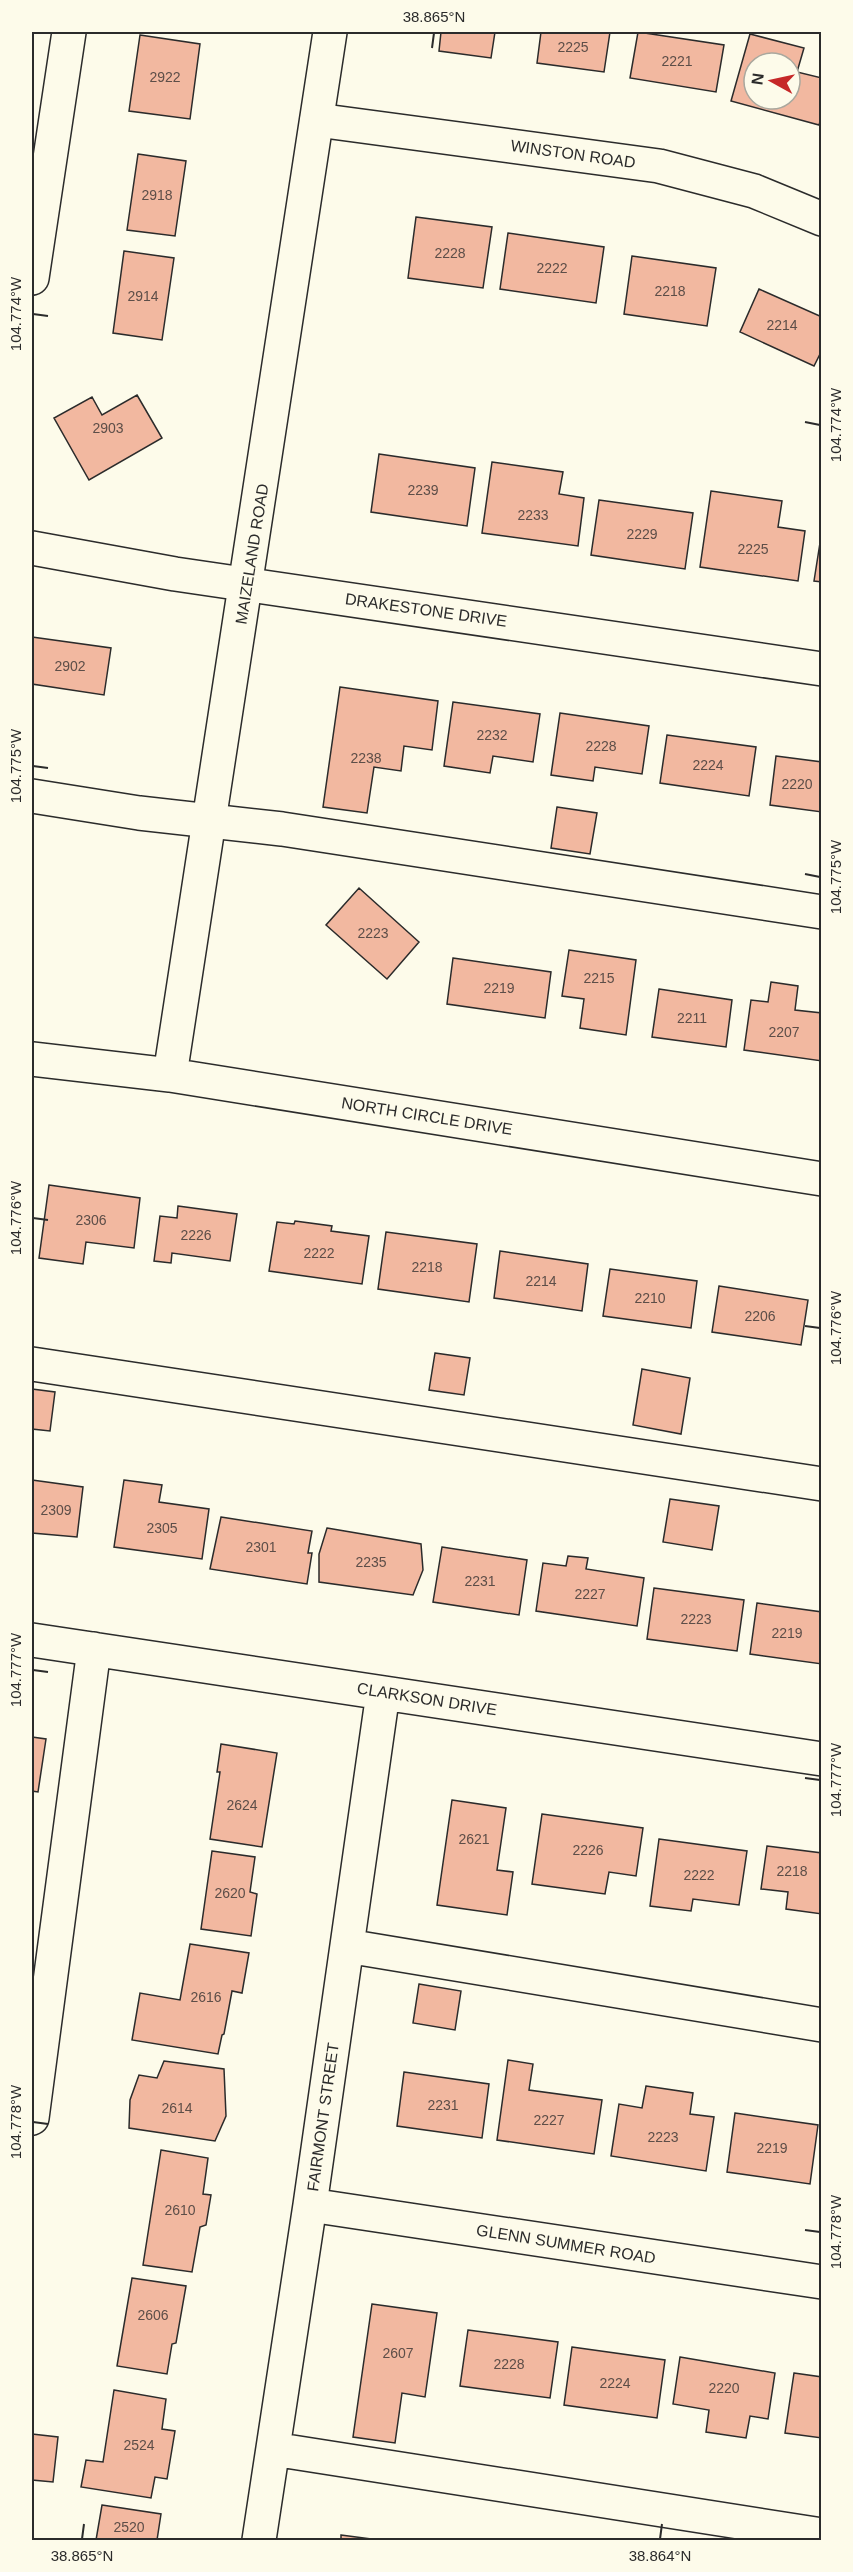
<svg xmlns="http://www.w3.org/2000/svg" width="853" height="2572" viewBox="0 0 853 2572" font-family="Arial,sans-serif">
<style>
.building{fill:#f2b8a0;stroke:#2b2b2b;stroke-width:1.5;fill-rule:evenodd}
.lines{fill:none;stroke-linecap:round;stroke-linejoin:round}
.minor-casing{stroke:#2b2b2b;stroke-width:36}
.major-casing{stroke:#2b2b2b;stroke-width:36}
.minor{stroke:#fdfbea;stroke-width:33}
.major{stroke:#fdfbea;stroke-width:33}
.ticks{fill:none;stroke:#2b2b2b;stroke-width:2}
.labels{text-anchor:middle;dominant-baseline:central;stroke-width:4.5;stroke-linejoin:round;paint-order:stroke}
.number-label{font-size:14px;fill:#5d4e48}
.street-label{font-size:16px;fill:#2b2b2b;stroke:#fdfbea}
.neatline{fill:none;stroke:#2b2b2b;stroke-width:2}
.ticks-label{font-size:15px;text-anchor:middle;fill:#2b2b2b}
</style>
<rect width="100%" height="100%" fill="#fdfbea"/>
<path class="building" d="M 441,32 L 495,32 L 491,58 L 439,51 Z
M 541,32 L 610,32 L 604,72 L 537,63 Z
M 638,32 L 724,45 L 716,92 L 630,78 Z
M 750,34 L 804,48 L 797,72 L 822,78 L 822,115 L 819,125 L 731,101 ZM 754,63 L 790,63 L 790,99 L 754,99 Z
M 140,35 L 200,44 L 190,119 L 129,111 Z
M 138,154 L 186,161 L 175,236 L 127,230 Z
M 416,217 L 492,227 L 483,288 L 408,278 Z
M 508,233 L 604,247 L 596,303 L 500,289 Z
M 124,251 L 174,258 L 162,340 L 113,333 Z
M 632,256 L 716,268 L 707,326 L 624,314 Z
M 759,289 L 822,317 L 822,350 L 814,366 L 740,332 Z
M 137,395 L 162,438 L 89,480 L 54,418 L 92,397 L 102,415 Z
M 379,454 L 475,468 L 467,526 L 371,512 Z
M 492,462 L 563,472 L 559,494 L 584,498 L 578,546 L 482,533 Z
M 711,491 L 782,501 L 778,527 L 805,531 L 798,581 L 700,567 Z
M 599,500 L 693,513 L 685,569 L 591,555 Z
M 822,530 L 822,582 L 814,581 Z
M 32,637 L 111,648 L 104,695 L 32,684 Z
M 340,687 L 438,701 L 432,750 L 404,746 L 401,771 L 374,767 L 367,813 L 323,807 Z
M 453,702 L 540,714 L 533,762 L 493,756 L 490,773 L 444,766 Z
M 560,713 L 649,726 L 642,774 L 595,767 L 593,781 L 551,775 Z
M 667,735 L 756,747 L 749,796 L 660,783 Z
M 776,756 L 822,762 L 822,812 L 770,805 Z
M 557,807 L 597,813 L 590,854 L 551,848 Z
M 359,888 L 419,942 L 387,979 L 326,925 Z
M 569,950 L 636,960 L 626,1035 L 580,1028 L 584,999 L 562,996 Z
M 453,958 L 551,972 L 545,1018 L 447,1004 Z
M 771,982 L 798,986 L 795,1010 L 822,1013 L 822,1061 L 744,1050 L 751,1000 L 768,1002 Z
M 659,989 L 732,1000 L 726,1047 L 652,1037 Z
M 49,1185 L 140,1198 L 134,1248 L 86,1242 L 83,1264 L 39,1258 Z
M 178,1206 L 237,1214 L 230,1261 L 172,1253 L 171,1263 L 154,1261 L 160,1216 L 177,1218 Z
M 295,1221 L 332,1226 L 331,1231 L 369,1236 L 362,1284 L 269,1271 L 277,1222 L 294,1224 Z
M 386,1232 L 477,1244 L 469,1302 L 378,1289 Z
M 500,1251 L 588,1264 L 582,1311 L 494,1298 Z
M 610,1269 L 697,1281 L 691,1328 L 603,1316 Z
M 719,1286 L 808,1300 L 801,1345 L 712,1332 Z
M 435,1353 L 470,1358 L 464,1395 L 429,1390 Z
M 642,1369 L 690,1378 L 681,1434 L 633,1425 Z
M 32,1389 L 55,1392 L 50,1431 L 32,1429 Z
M 32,1480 L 83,1487 L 77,1537 L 32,1533 Z
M 124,1480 L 162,1485 L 159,1502 L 209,1509 L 202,1559 L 114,1547 Z
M 670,1499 L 719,1506 L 712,1550 L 663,1542 Z
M 221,1517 L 312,1531 L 308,1553 L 312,1553 L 307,1584 L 210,1569 Z
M 327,1528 L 421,1544 L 423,1570 L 413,1595 L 319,1582 L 319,1554 Z
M 442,1547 L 527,1560 L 519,1615 L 433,1602 Z
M 568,1556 L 588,1558 L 586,1569 L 644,1578 L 637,1626 L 536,1611 L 543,1563 L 566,1566 Z
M 654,1588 L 744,1600 L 737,1651 L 647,1639 Z
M 757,1603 L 822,1612 L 822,1664 L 750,1654 Z
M 32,1737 L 46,1739 L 38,1792 L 32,1791 Z
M 221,1744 L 277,1753 L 262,1847 L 210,1839 L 220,1772 L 217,1772 Z
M 452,1800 L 506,1808 L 497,1870 L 513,1872 L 507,1915 L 437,1905 Z
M 542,1814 L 643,1828 L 636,1876 L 609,1872 L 605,1894 L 532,1884 Z
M 659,1839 L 747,1851 L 739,1905 L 693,1899 L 691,1911 L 650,1906 Z
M 767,1846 L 822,1853 L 822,1914 L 786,1909 L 788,1892 L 761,1889 Z
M 212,1851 L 255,1857 L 250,1892 L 257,1894 L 251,1936 L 201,1929 Z
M 190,1944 L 249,1953 L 242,1993 L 232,1991 L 224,2034 L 222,2035 L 218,2054 L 132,2040 L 140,1993 L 180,2000 Z
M 419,1984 L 461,1991 L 455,2030 L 413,2023 Z
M 508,2060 L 533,2064 L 529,2090 L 602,2100 L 594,2154 L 497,2140 Z
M 164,2061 L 224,2069 L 226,2116 L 215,2141 L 129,2128 L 130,2100 L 139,2075 L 157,2078 Z
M 404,2072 L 489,2084 L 482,2138 L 397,2126 Z
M 646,2086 L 693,2093 L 690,2114 L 714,2117 L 706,2171 L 611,2156 L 619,2104 L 642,2108 Z
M 735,2113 L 818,2125 L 810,2184 L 727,2172 Z
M 161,2150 L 208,2158 L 203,2194 L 211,2195 L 206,2225 L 200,2227 L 192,2272 L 143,2265 Z
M 132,2278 L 186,2286 L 176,2343 L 172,2344 L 167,2374 L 117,2366 Z
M 372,2304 L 437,2313 L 425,2397 L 402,2393 L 395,2443 L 353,2437 Z
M 468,2330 L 558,2342 L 550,2398 L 460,2386 Z
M 572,2347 L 665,2360 L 657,2418 L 564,2405 Z
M 680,2357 L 775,2373 L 768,2419 L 750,2416 L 746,2438 L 706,2432 L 709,2410 L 673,2404 Z
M 794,2373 L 822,2377 L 822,2438 L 785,2433 Z
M 114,2390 L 166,2399 L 162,2429 L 175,2431 L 167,2479 L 155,2477 L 151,2498 L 81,2487 L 86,2460 L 103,2462 Z
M 32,2434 L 58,2437 L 53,2482 L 32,2480 Z
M 102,2505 L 161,2514 L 157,2540 L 96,2540 Z
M 341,2535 L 379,2540 L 341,2540 Z"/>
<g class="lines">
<g class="minor-casing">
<path id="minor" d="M 317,120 L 659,166 L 754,191 L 822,219
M 32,278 L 69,32
M 32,548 L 175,574 L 822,669
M 32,796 L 139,813 L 282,829 L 822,912
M 32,1364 L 822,1484
M 32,1640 L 822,1759
M 347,1946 L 822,2025
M 32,2118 L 94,1649
M 310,2205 L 822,2282
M 273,2449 L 822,2535
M 259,2540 L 310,2205 L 383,1693"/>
</g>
<g class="major-casing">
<path id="major" d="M 32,1059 L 170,1075 L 822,1179
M 170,1075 L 330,32"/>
</g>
<use href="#minor" class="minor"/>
<use href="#major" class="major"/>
</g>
<path class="ticks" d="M 432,48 L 434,33M 33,314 L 48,316M 805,422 L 820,425M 33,766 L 48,768M 805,874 L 820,877M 33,1218 L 48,1220M 805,1326 L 820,1328M 33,1670 L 48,1672M 805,1778 L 820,1780M 33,2122 L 48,2124M 805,2230 L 820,2232M 82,2539 L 84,2524M 660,2539 L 662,2524"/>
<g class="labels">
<g class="number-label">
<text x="573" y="47">2225</text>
<text x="677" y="61">2221</text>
<text x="165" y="77">2922</text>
<text x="157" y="195">2918</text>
<text x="450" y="253">2228</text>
<text x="552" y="268">2222</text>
<text x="670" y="291">2218</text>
<text x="143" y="296">2914</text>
<text x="782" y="325">2214</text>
<text x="108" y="428">2903</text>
<text x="423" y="490">2239</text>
<text x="533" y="515">2233</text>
<text x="642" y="534">2229</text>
<text x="753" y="549">2225</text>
<text x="70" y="666">2902</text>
<text x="492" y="735">2232</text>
<text x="601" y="746">2228</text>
<text x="366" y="758">2238</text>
<text x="708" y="765">2224</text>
<text x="797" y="784">2220</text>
<text x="373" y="933">2223</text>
<text x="599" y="978">2215</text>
<text x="499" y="988">2219</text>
<text x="692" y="1018">2211</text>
<text x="784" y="1032">2207</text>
<text x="91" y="1220">2306</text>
<text x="196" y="1235">2226</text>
<text x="319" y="1253">2222</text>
<text x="427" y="1267">2218</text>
<text x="541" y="1281">2214</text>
<text x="650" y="1298">2210</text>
<text x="760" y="1316">2206</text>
<text x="56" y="1510">2309</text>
<text x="162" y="1528">2305</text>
<text x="261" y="1547">2301</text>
<text x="371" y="1562">2235</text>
<text x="480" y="1581">2231</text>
<text x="590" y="1594">2227</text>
<text x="696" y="1619">2223</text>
<text x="787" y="1633">2219</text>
<text x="242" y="1805">2624</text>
<text x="474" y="1839">2621</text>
<text x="588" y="1850">2226</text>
<text x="792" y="1871">2218</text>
<text x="699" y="1875">2222</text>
<text x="230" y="1893">2620</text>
<text x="206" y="1997">2616</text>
<text x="443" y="2105">2231</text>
<text x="177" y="2108">2614</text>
<text x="549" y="2120">2227</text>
<text x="663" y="2137">2223</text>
<text x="772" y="2148">2219</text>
<text x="180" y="2210">2610</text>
<text x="153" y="2315">2606</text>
<text x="398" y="2353">2607</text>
<text x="509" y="2364">2228</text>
<text x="615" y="2383">2224</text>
<text x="724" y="2388">2220</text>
<text x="139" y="2445">2524</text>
<text x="129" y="2527">2520</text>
</g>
<g class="street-label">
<text transform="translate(573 154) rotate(8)">WINSTON ROAD</text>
<text transform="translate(252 554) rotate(-81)">MAIZELAND ROAD</text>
<text transform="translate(426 610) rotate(8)">DRAKESTONE DRIVE</text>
<text transform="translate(427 1116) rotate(9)">NORTH CIRCLE DRIVE</text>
<text transform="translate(427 1699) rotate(9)">CLARKSON DRIVE</text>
<text transform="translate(323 2117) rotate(-82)">FAIRMONT STREET</text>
<text transform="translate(566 2244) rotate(9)">GLENN SUMMER ROAD</text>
</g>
</g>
<rect width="853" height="2572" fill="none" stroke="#fdfbea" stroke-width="66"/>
<g transform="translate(772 81) rotate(278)"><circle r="28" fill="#fdfbea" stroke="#a9a89e" stroke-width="1.5"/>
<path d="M0-4.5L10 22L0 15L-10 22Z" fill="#c62828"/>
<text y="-9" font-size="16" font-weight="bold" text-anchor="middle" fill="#2b2b2b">N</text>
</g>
<rect x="33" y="33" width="787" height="2506" class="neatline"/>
<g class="ticks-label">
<text x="434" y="22">38.865°N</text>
<text transform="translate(16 314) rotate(-90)" y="5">104.774°W</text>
<text transform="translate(836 425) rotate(-90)" y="5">104.774°W</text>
<text transform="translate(16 766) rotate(-90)" y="5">104.775°W</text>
<text transform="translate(836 877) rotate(-90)" y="5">104.775°W</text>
<text transform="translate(16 1218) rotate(-90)" y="5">104.776°W</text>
<text transform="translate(836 1328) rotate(-90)" y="5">104.776°W</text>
<text transform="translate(16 1670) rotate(-90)" y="5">104.777°W</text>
<text transform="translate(836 1780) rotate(-90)" y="5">104.777°W</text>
<text transform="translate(16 2122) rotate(-90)" y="5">104.778°W</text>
<text transform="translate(836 2232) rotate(-90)" y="5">104.778°W</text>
<text x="82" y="2561">38.865°N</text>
<text x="660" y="2561">38.864°N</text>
</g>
</svg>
